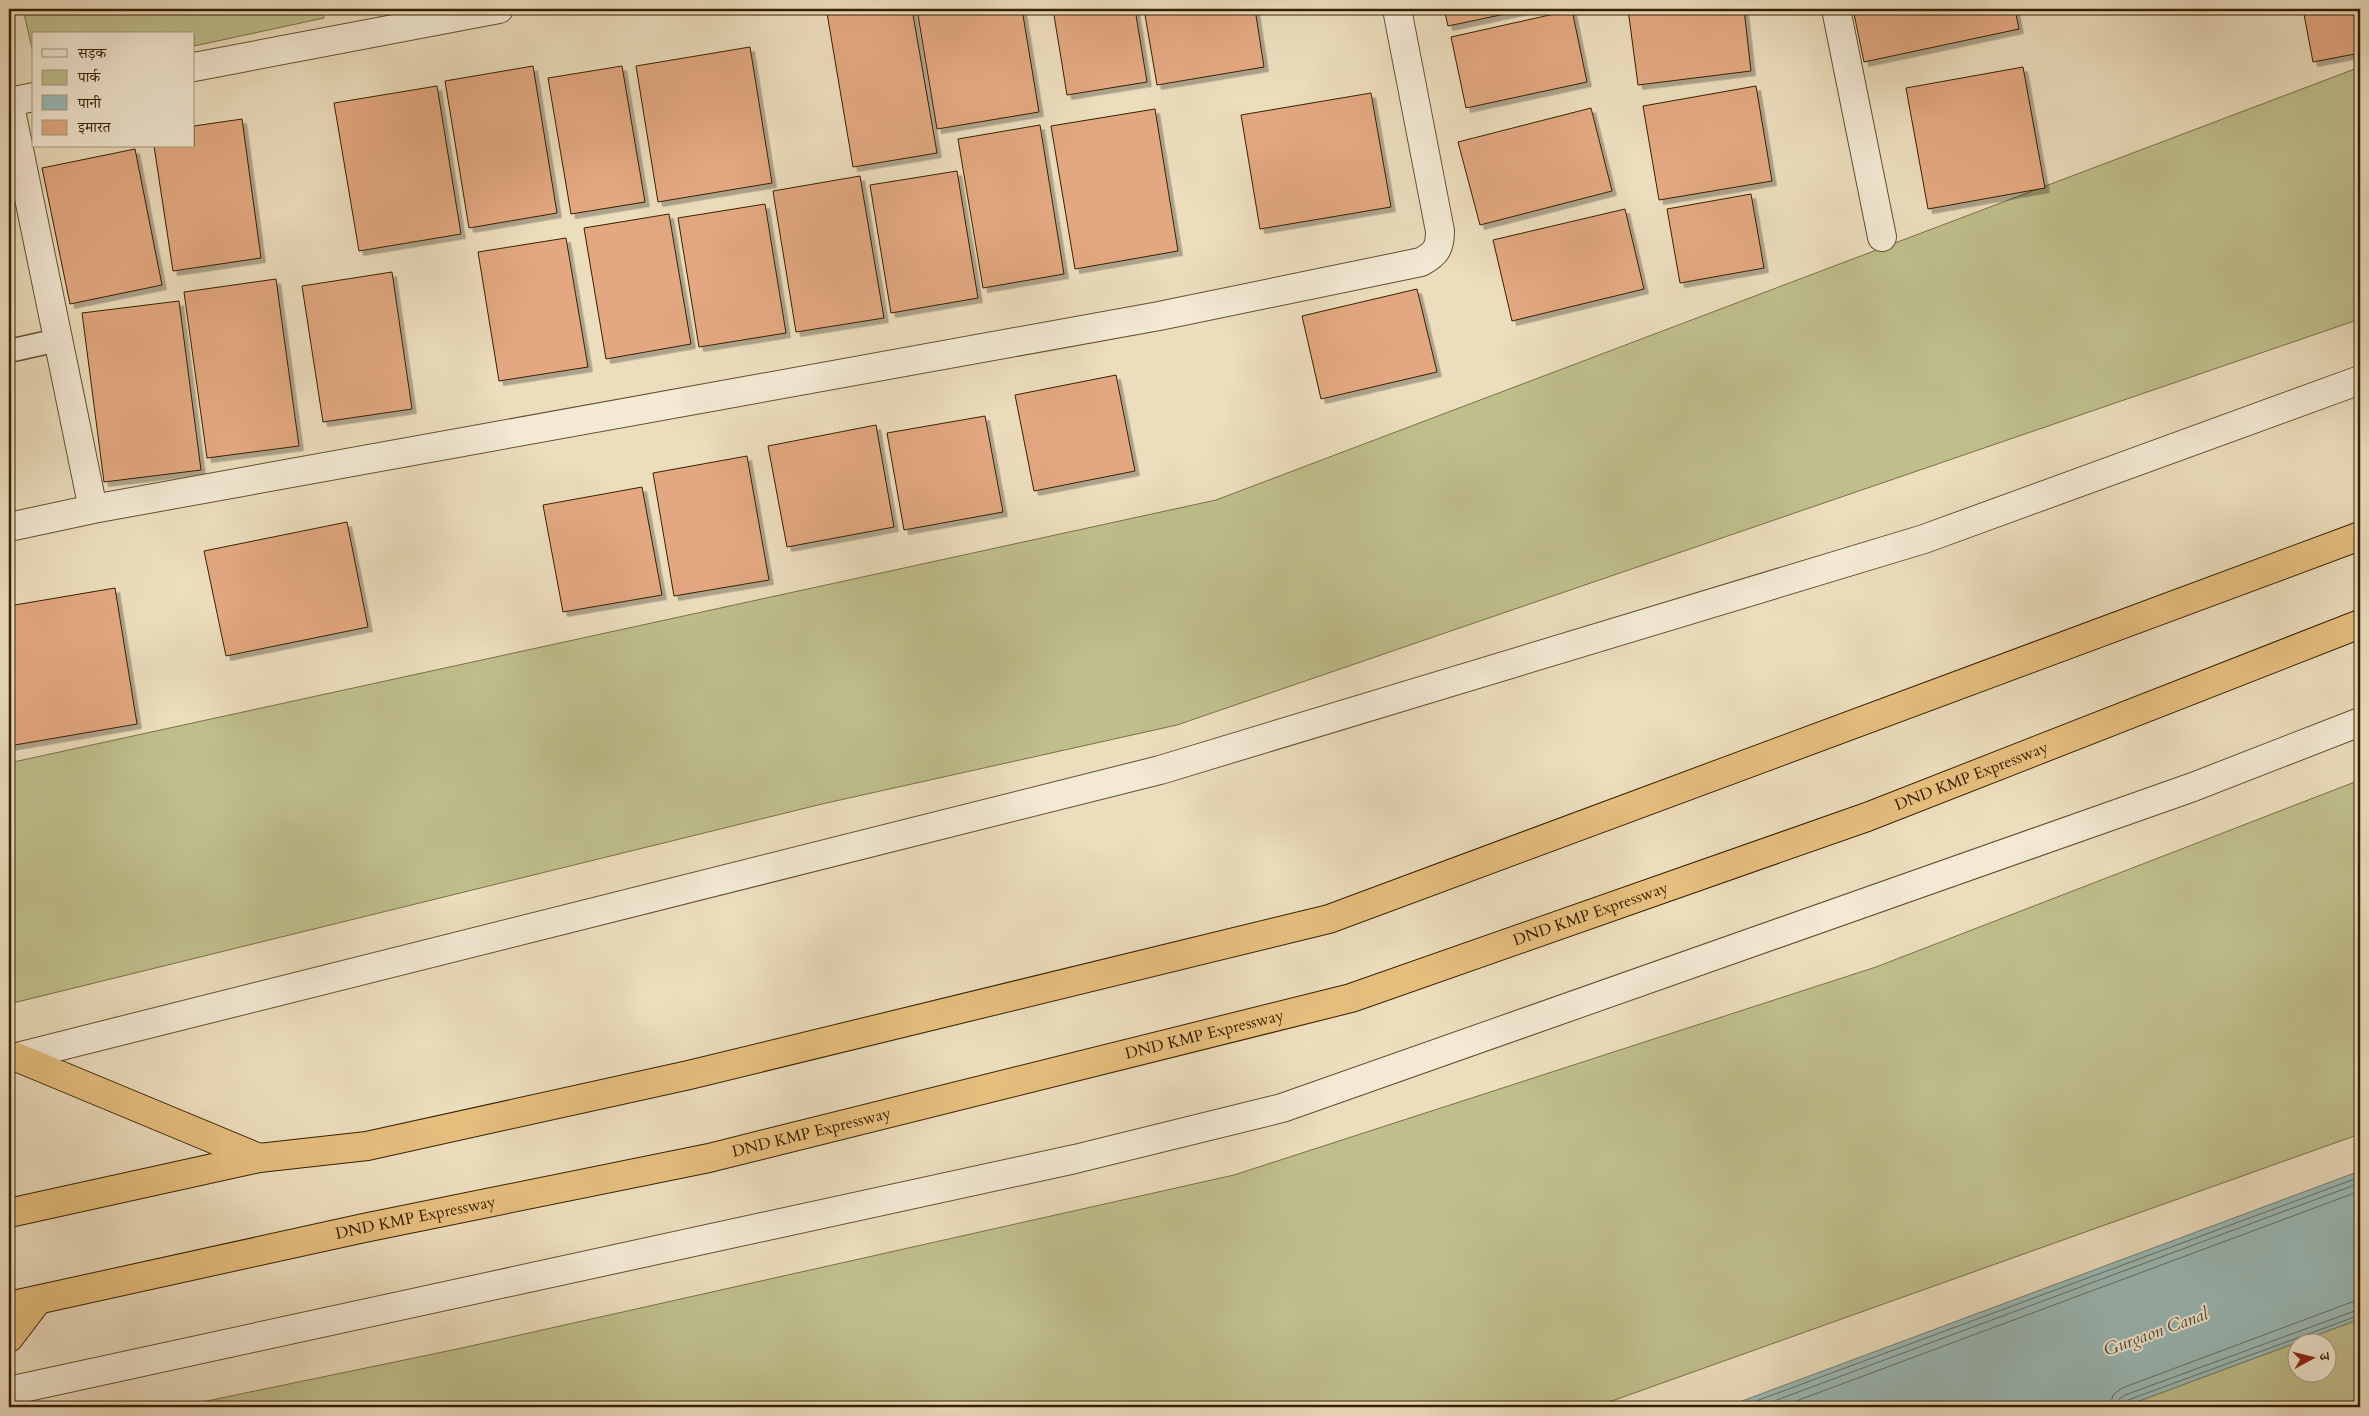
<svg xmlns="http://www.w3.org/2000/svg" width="2369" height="1416" viewBox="0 0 2369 1416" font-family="Cardo,'Noto Serif Devanagari',serif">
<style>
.green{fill:#bfbf8c;stroke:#7a7046;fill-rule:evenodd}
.water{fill:#9abab8;stroke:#727d6e}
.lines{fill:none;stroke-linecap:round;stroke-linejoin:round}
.shore{stroke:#686e5c;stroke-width:1}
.building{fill:#e3a881;stroke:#352100;filter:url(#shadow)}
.service-casing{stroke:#63502f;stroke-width:25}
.minor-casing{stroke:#63502f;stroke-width:30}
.tertiary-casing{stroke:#63502f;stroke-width:30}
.trunk-casing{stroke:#352100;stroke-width:30}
.service{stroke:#f3e9d4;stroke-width:22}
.minor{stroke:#f3e9d4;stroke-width:28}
.tertiary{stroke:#f3e9d4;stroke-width:28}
.trunk{stroke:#e6be7e;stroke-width:28}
.labels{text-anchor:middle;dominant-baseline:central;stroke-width:4;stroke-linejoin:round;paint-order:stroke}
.street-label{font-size:16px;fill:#352100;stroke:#f3e9d4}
.water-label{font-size:18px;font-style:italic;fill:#534f37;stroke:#f3e9d4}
</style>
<defs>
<filter id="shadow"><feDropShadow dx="4.5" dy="4.5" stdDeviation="0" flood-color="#0004"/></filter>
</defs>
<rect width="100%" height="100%" fill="#ecddbd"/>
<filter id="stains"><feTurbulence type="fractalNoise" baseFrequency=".004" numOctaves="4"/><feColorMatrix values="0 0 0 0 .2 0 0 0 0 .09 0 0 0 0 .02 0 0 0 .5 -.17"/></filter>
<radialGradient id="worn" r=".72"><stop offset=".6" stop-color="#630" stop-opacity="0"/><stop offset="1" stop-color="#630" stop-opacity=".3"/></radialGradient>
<path class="green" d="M 23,9 L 322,9 L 324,18 L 194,46 L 194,34 L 34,34 L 34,57 Z
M 2360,67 L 2360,319 L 1177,725 L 822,804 L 9,1004 L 9,763 L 1216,500 Z
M 2360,780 L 2360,1134 L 1595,1407 L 178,1407 L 462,1348 L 1234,1175 L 1876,967 Z
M 2360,1319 L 2360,1407 L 2123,1407 ZM 2296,1344 L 2326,1344 L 2326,1374 L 2296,1374 Z"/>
<path class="water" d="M 2360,1171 L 2360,1319 L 2123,1407 L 1726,1407 Z"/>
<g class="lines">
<path class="shore" d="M 1740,1407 L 2360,1177
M 1758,1407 L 2360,1183
M 1780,1407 L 2360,1191
M 2110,1407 L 2113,1395 L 2122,1388 L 2352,1302 L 2360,1301
M 2118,1407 L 2119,1399 L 2125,1395 L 2360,1309
M 2124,1407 L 2128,1400 L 2360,1315"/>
</g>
<path class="building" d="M 852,9 L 912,9 L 937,153 L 853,167 L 827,13 Z
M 917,9 L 1022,9 L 1039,112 L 937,129 Z
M 1053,9 L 1135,9 L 1147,82 L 1067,95 Z
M 1144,9 L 1255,9 L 1264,67 L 1157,85 Z
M 1444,9 L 1529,9 L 1448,26 Z
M 1628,9 L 1744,9 L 1751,71 L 1638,85 Z
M 1853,9 L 2015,9 L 2019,29 L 1864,62 Z
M 2303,9 L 2360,9 L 2360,53 L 2313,62 Z
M 1572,10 L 1587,82 L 1466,108 L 1451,37 Z
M 750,47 L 772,183 L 658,202 L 636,66 Z
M 533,66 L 557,213 L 469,228 L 445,81 Z
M 622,66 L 645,202 L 571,214 L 548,78 Z
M 2023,67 L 2045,188 L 1928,209 L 1906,88 Z
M 437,86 L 461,234 L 359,251 L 334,103 Z
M 1756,86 L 1772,181 L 1659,200 L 1643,106 Z
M 1371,93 L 1391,207 L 1260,229 L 1241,115 Z
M 1591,108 L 1612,191 L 1480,225 L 1458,142 Z
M 1155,109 L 1178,251 L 1075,269 L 1051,126 Z
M 242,119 L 261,258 L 173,271 L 154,146 L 194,146 L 194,126 Z
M 1040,125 L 1064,274 L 983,288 L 958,139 Z
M 135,149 L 162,285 L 70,304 L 42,168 Z
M 957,171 L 978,298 L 891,313 L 870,185 Z
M 860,176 L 884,318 L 796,332 L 773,191 Z
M 1751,194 L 1764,268 L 1680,283 L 1667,209 Z
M 765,204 L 786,333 L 699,347 L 678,218 Z
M 1625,209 L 1644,289 L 1512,321 L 1493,240 Z
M 669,214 L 691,344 L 606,359 L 584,228 Z
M 566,238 L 588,367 L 499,381 L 478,252 Z
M 392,272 L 412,409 L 323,422 L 302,286 Z
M 276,279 L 299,446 L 207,458 L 184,292 Z
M 1417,289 L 1437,372 L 1321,399 L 1302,316 Z
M 179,301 L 201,470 L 104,482 L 82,313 Z
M 1116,375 L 1135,471 L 1034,491 L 1015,395 Z
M 985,416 L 1003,512 L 904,530 L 887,433 Z
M 876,425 L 894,527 L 787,547 L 768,446 Z
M 747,456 L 769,580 L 674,596 L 653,473 Z
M 642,487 L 662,595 L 563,612 L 543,505 Z
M 347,522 L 368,627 L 226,656 L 204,551 Z
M 115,588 L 137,724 L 9,746 L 9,606 Z"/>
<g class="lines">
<g class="service-casing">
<path id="service" d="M 9,351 L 58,340"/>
</g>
<g class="minor-casing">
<path id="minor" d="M 1836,9 L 1882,237
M 194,67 L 499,9
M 9,101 L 93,509
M 9,102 L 34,97
M 9,527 L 93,509 L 1159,316 L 1421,262 C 1436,254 1440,248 1440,231 L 1397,9"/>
</g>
<g class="tertiary-casing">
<path id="tertiary" d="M 9,1059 L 1160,770 L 1924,539 L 2360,380
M 9,1391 L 1075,1159 L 1282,1108 L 2193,787 L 2360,722"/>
</g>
<g class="trunk-casing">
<g id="trunk">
<path d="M 16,1057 L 259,1158"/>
<path d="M 9,1213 L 259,1158 L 367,1146 L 689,1075 L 1329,919 L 2360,536"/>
<path id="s1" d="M 9,1306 L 364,1228 L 709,1158 L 1351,998 L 1867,817 L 2360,624"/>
<path d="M 9,1338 L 38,1300"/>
</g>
</g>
<use href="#service" class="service"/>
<use href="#minor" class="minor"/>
<use href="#tertiary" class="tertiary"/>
<use href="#trunk" class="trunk"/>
</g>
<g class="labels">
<g class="street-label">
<text stroke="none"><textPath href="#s1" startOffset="2036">DND KMP Expressway</textPath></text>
<text stroke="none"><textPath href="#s1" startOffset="1631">DND KMP Expressway</textPath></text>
<text stroke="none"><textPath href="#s1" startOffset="1226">DND KMP Expressway</textPath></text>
<text stroke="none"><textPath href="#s1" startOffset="821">DND KMP Expressway</textPath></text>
<text stroke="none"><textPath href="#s1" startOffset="416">DND KMP Expressway</textPath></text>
</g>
<g class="water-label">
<text transform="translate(2156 1332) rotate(-20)">Gurgaon Canal</text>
</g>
</g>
<rect width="2369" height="1416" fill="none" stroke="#ecddbd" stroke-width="30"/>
<rect x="10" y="10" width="2349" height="1396" fill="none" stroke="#352100" stroke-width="2.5"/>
<rect x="15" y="15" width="2339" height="1386" fill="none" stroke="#352100"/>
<rect x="32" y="32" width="162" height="115" fill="#f3e9d4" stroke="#a7997f"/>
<rect x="42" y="49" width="25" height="8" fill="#f3e9d4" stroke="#a7997f"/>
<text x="78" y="58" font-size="15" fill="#352100">सड़क</text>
<rect x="42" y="70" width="25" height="15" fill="#bfbf8c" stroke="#a7997f"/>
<text x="78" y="82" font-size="15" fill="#352100">पार्क</text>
<rect x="42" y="95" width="25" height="15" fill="#9abab8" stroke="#a7997f"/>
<text x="78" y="108" font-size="15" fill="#352100">पानी</text>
<rect x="42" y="120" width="25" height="15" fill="#e3a881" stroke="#a7997f"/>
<text x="78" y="132" font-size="15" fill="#352100">इमारत</text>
<g transform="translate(2312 1358) rotate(83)"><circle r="24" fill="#f3e9d4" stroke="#a7997f"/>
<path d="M0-4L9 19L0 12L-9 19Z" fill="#8f2418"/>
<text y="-8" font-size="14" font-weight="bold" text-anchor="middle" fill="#352100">उ</text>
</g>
<rect width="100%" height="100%" filter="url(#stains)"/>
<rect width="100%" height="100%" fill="url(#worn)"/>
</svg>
